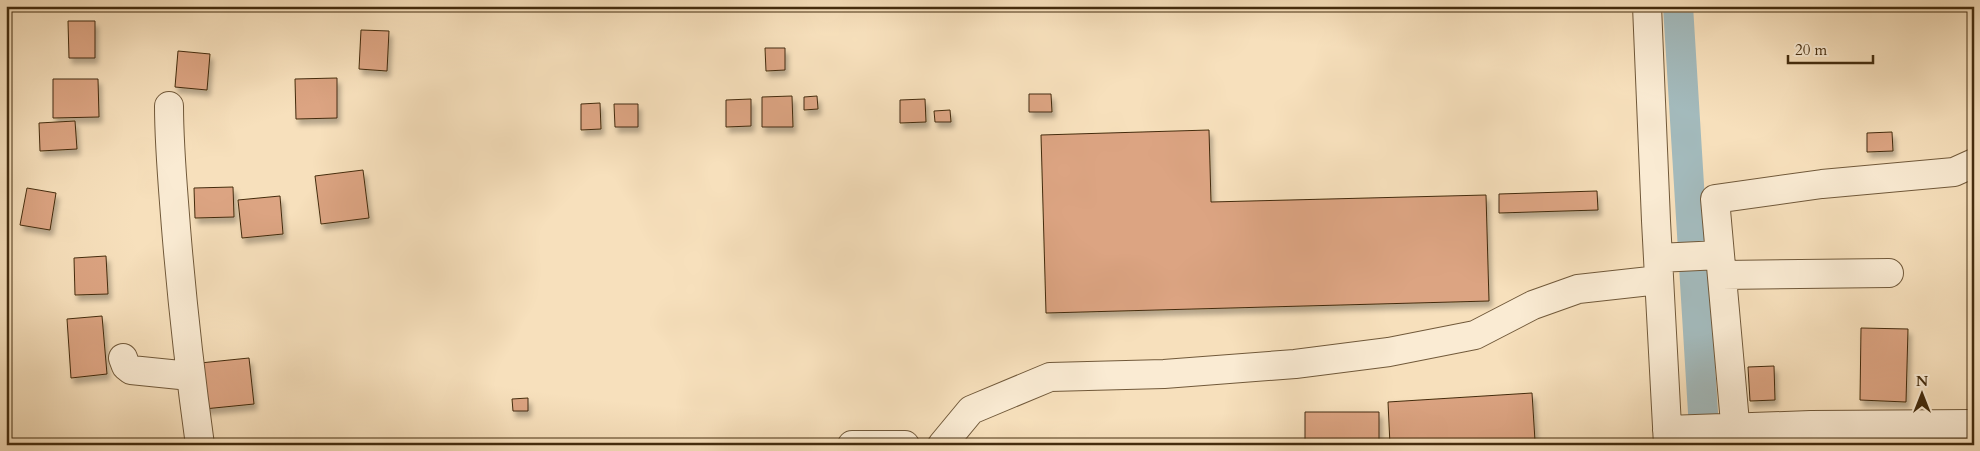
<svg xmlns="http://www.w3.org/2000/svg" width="1980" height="451" viewBox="0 0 1980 451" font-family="Cardo,serif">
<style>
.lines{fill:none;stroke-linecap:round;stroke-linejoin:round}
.canal{stroke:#a3babc;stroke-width:30}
.building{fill:#dca482;stroke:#442c0e;filter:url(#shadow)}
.minor-casing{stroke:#71593a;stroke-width:30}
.minor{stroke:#faebd3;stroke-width:28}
</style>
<defs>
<filter id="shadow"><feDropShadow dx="3" dy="5.5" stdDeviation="2.5" flood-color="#0004"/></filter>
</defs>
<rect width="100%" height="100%" fill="#f7e0bc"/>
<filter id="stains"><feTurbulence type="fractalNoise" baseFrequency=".004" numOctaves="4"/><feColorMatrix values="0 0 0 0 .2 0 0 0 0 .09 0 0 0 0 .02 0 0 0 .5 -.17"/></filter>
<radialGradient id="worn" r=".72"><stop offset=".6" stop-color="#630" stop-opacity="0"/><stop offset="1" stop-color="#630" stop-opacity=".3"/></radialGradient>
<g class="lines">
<path class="canal" d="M 1678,6 L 1705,445"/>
</g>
<path class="building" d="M 68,21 L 95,21 L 95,58 L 69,58 Z
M 361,30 L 389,31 L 387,71 L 359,69 Z
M 765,48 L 785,48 L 785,70 L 766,71 Z
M 178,51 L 210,54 L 207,90 L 175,87 Z
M 337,78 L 337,118 L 296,119 L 295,79 Z
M 53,79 L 98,79 L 99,117 L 53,118 Z
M 1029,94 L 1051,94 L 1052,112 L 1029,112 Z
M 792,96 L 793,127 L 762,127 L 762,97 Z
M 817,96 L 818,109 L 804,110 L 804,97 Z
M 751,99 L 751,126 L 726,127 L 726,100 Z
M 925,99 L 926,122 L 900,123 L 900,100 Z
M 600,103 L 601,129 L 581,130 L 581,104 Z
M 614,104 L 638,104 L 638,127 L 615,127 Z
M 950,110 L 951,122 L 935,122 L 934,111 Z
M 75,121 L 77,149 L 40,151 L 39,123 Z
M 1209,130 L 1211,202 L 1486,195 L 1489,301 L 1046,313 L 1041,135 Z
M 1892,132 L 1893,151 L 1867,152 L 1867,133 Z
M 363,170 L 369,218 L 321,224 L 315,176 Z
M 233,187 L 234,217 L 195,218 L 194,188 Z
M 27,188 L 56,193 L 50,230 L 20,225 Z
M 1597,191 L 1598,210 L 1499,213 L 1499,194 Z
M 280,196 L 283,234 L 242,238 L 238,200 Z
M 106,256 L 108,294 L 75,295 L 74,258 Z
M 102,316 L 107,374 L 71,378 L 67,319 Z
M 1861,328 L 1908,329 L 1906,402 L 1860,400 Z
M 249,358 L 254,404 L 204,409 L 200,363 Z
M 1774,366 L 1775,400 L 1750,401 L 1748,367 Z
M 1532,393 L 1535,441 L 1469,445 L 1390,445 L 1388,402 Z
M 528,398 L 528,411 L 513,411 L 512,399 Z
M 1305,412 L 1379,412 L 1379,445 L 1305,445 Z"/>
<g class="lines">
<g class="minor-casing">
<path id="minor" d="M 1647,6 L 1656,221 L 1668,445
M 169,106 C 169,147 173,188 176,228 C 182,301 190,373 200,445
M 1658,258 L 1720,255
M 1722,275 L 1889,273
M 123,358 L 126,366 L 131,370 L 190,376
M 1667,430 L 1811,425 L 1974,424
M 852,445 L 905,445
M 942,445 L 971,410 L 1050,377 L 1164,374 L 1295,364 L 1389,352 L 1475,335 L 1533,305 L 1578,289 L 1659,280
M 1737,445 L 1715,199 L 1822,184 L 1954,172 L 1974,163"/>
</g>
<use href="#minor" class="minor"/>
</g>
<rect width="1980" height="451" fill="none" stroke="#f7e0bc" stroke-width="25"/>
<rect x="8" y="8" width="1965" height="436" fill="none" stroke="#442c0e" stroke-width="2.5"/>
<rect x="12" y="12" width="1955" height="426" fill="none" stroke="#442c0e"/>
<g transform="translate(1922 394)" stroke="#faebd3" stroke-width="4" paint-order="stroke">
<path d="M0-4L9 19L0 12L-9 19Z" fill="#442c0e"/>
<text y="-8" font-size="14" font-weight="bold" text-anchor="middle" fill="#442c0e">N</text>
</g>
<path d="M1788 55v8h85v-8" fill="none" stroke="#442c0e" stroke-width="2.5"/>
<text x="1795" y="55" font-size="15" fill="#442c0e" stroke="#faebd3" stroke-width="4" paint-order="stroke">20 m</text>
<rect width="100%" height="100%" filter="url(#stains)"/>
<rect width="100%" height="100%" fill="url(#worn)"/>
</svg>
